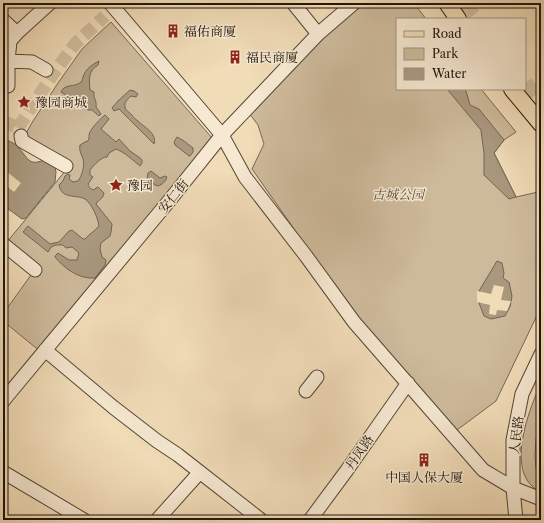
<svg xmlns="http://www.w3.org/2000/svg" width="544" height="523" viewBox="0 0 544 523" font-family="'Libre Caslon Text','Noto Serif SC',serif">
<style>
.green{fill:#cdba9b;stroke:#756854}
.water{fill:#a9987e;stroke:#716450}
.pier{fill:#f1dcb8}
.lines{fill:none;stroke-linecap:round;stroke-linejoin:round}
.minor-tunnel{stroke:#d1be9e;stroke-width:13;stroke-dasharray:13 6;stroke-linecap:butt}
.major-tunnel{stroke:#d1be9e;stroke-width:16;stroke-dasharray:16 8;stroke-linecap:butt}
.minor-casing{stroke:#524737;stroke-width:15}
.major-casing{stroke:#1d150c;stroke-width:18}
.minor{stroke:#f6e8d1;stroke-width:13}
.major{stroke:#f1dcb8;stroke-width:16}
.labels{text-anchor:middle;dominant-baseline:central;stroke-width:3;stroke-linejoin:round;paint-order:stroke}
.poi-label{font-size:13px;fill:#1d150c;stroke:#f6e8d1;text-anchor:start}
.park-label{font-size:13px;font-style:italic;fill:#5b4f3e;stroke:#f6e8d1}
.street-label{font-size:13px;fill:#1d150c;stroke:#f6e8d1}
</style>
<rect width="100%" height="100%" fill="#f1dcb8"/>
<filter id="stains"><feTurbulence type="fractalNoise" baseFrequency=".005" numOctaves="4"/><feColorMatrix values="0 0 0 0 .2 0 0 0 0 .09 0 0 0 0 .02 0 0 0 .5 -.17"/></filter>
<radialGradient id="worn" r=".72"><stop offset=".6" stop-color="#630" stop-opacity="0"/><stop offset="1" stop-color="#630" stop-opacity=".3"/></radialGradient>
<path class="green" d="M 354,3 L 414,3 L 426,19 L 397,19 L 397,89 L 481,89 L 516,132 L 504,140 L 494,153 L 516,197 L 538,192 L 541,198 L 541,307 L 496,401 L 457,430 L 358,320 L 252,169 L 264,144 L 258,125 L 246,109 Z
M 111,22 L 213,139 L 41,352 L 3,321 L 3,314 L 36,268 L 7,242 L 66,170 L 24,137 L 33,121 L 58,83 L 82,49 Z
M 541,383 L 541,423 L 536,439 L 535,456 L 536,468 L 541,476 L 541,492 C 503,475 529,410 541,383 Z"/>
<path class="water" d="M 99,61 L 98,65 C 88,71 89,79 90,90 L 94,92 C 93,98 97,100 96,107 L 101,114 L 99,116 L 92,110 L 88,110 L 80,106 L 76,101 L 61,92 C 65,83 74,88 81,82 C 83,80 82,79 83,77 C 86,68 92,65 99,61 Z
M 447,89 L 464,89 L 466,91 L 470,105 L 479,109 L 504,140 L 494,153 L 516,197 L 509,199 L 484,175 L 484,153 L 481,130 Z
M 130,90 L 134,91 L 138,94 L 136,97 L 131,96 C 128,99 124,102 125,107 C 125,110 129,112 131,114 C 133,117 135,119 138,121 C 145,128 157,133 154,144 L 119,109 L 114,111 L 112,108 L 118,101 Z
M 105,115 L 109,119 L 101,129 L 116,142 L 119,139 L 130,151 L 140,158 L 142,160 L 142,163 L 140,166 C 133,160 124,152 116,149 L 109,153 L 107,157 C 101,157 94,165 90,170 L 90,175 L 93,177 L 88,184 C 89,188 91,189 94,190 L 96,188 L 98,187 L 104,193 C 103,198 101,199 97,202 L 96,204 L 112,224 L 111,232 L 110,236 L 101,243 L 100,249 L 102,257 L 106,260 L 105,265 L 95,278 C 79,279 65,269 55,257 L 56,255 L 58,253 L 69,260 L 77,260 L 79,253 L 72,247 L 66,248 L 63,245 L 56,245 L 51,247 L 48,252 L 23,232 L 28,226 L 50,244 L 59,242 L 69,231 L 72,230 L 83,239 L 85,239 C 89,234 95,231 99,226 C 98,218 92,204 85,199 C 76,194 62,200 59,185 L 63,181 L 65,176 L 68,174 L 70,175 L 69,179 L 73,182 L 78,181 C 82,176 85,165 83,159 C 81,153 79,151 80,145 L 85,142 L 88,141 C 89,139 89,137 89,135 C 90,129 100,119 105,115 Z
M 177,137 L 184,141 L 193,148 L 193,152 L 190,156 L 189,156 L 175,145 L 174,142 Z
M 3,139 C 8,141 13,142 17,146 C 28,157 28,168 46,159 L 53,164 L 55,167 L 56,172 L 55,182 L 26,218 L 22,219 L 7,208 L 3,204 Z
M 151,171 L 160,178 L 165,176 L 167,177 C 166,181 162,185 158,186 L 155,185 L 147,179 L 148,173 Z
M 497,261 L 502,263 L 504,273 L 503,278 L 509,282 L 512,296 L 510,307 L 505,316 L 491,319 L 484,316 L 479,303 L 479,291 Z"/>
<path class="pier" d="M 6,171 L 21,183 L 14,192 L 3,183 L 3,174 Z
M 494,285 L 504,287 L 501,300 L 511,301 L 507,311 L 497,310 L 496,315 L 489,314 L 490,305 L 477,302 L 477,291 L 491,294 Z"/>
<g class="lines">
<path class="minor-tunnel" d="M 3,125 L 7,123 L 18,128 L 20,135
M 18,128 L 53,74 L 75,44 L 105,16"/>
<path class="major-tunnel" d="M 463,3 L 476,19
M 525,83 L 541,105"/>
<g class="minor-casing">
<path id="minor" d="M 110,3 L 222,135 L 245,177 L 306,256 L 354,322 L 483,470 L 513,488 L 541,499
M 293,3 L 318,34
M 3,20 L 17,33
M 3,63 L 8,61 L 10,41 L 17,33 L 50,3
M 8,86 L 8,61 L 32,62 L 46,70
M 21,136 L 22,141 L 66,166
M 3,244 L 35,270
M 45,350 L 113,407 L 157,441 L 178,455 L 261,520
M 306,391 L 317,377
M 3,401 L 169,201 L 222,135 L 318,34 L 354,3
M 3,472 L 84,520
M 157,520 L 200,472
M 310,520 L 347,470 L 408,383
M 516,520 L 513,488 L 513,440 L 522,394 L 541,354"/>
</g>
<g class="major-casing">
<path id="major" d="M 447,3 L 458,19
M 512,89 L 541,124"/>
</g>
<use href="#minor" class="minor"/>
<use href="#major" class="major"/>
</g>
<defs>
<g id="building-bare" transform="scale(1.08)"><path d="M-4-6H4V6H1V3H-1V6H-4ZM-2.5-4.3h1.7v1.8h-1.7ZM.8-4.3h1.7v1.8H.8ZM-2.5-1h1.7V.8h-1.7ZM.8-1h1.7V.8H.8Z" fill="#8f2418" stroke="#f6e8d1" stroke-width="2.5" paint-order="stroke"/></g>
<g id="sight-bare" transform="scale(1.08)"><path d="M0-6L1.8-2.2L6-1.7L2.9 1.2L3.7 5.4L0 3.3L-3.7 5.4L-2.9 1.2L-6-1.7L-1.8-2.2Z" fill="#8f2418" stroke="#f6e8d1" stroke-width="2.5" paint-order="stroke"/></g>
</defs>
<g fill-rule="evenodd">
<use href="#building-bare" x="173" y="31"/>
<use href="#building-bare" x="235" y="57"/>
<use href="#sight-bare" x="24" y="102"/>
<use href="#sight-bare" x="116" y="185"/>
<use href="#building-bare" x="424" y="460"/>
</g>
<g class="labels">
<g class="poi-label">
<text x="184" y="31">福佑商厦</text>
<text x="246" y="57">福民商厦</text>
<text x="35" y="102">豫园商城</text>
<text x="127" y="185">豫园</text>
<text x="424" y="477" text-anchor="middle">中国人保大厦</text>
</g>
<g class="park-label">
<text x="398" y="194">古城公园</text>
</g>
<g class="street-label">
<text transform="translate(173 196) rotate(-51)">安仁街</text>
<text transform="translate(516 435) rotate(-83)">人民路</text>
<text transform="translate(359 452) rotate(-55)">丹凤路</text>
</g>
</g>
<rect width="544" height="523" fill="none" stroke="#f1dcb8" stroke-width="16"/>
<rect x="4" y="4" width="536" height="515" fill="none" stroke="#1d150c" stroke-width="2"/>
<rect x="8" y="8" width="528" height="507" fill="none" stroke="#1d150c"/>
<rect x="396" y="18" width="130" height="72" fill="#f6e8d1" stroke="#9f9482"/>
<rect x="404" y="31" width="20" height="6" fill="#f1dcb8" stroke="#9f9482"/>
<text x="432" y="38" font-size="12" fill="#1d150c">Road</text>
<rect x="404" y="48" width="20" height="12" fill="#cdba9b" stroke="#9f9482"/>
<text x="432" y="58" font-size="12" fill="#1d150c">Park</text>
<rect x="404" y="68" width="20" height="12" fill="#a9987e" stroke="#9f9482"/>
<text x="432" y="78" font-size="12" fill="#1d150c">Water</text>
<rect width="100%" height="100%" filter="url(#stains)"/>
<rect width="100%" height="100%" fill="url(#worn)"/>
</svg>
